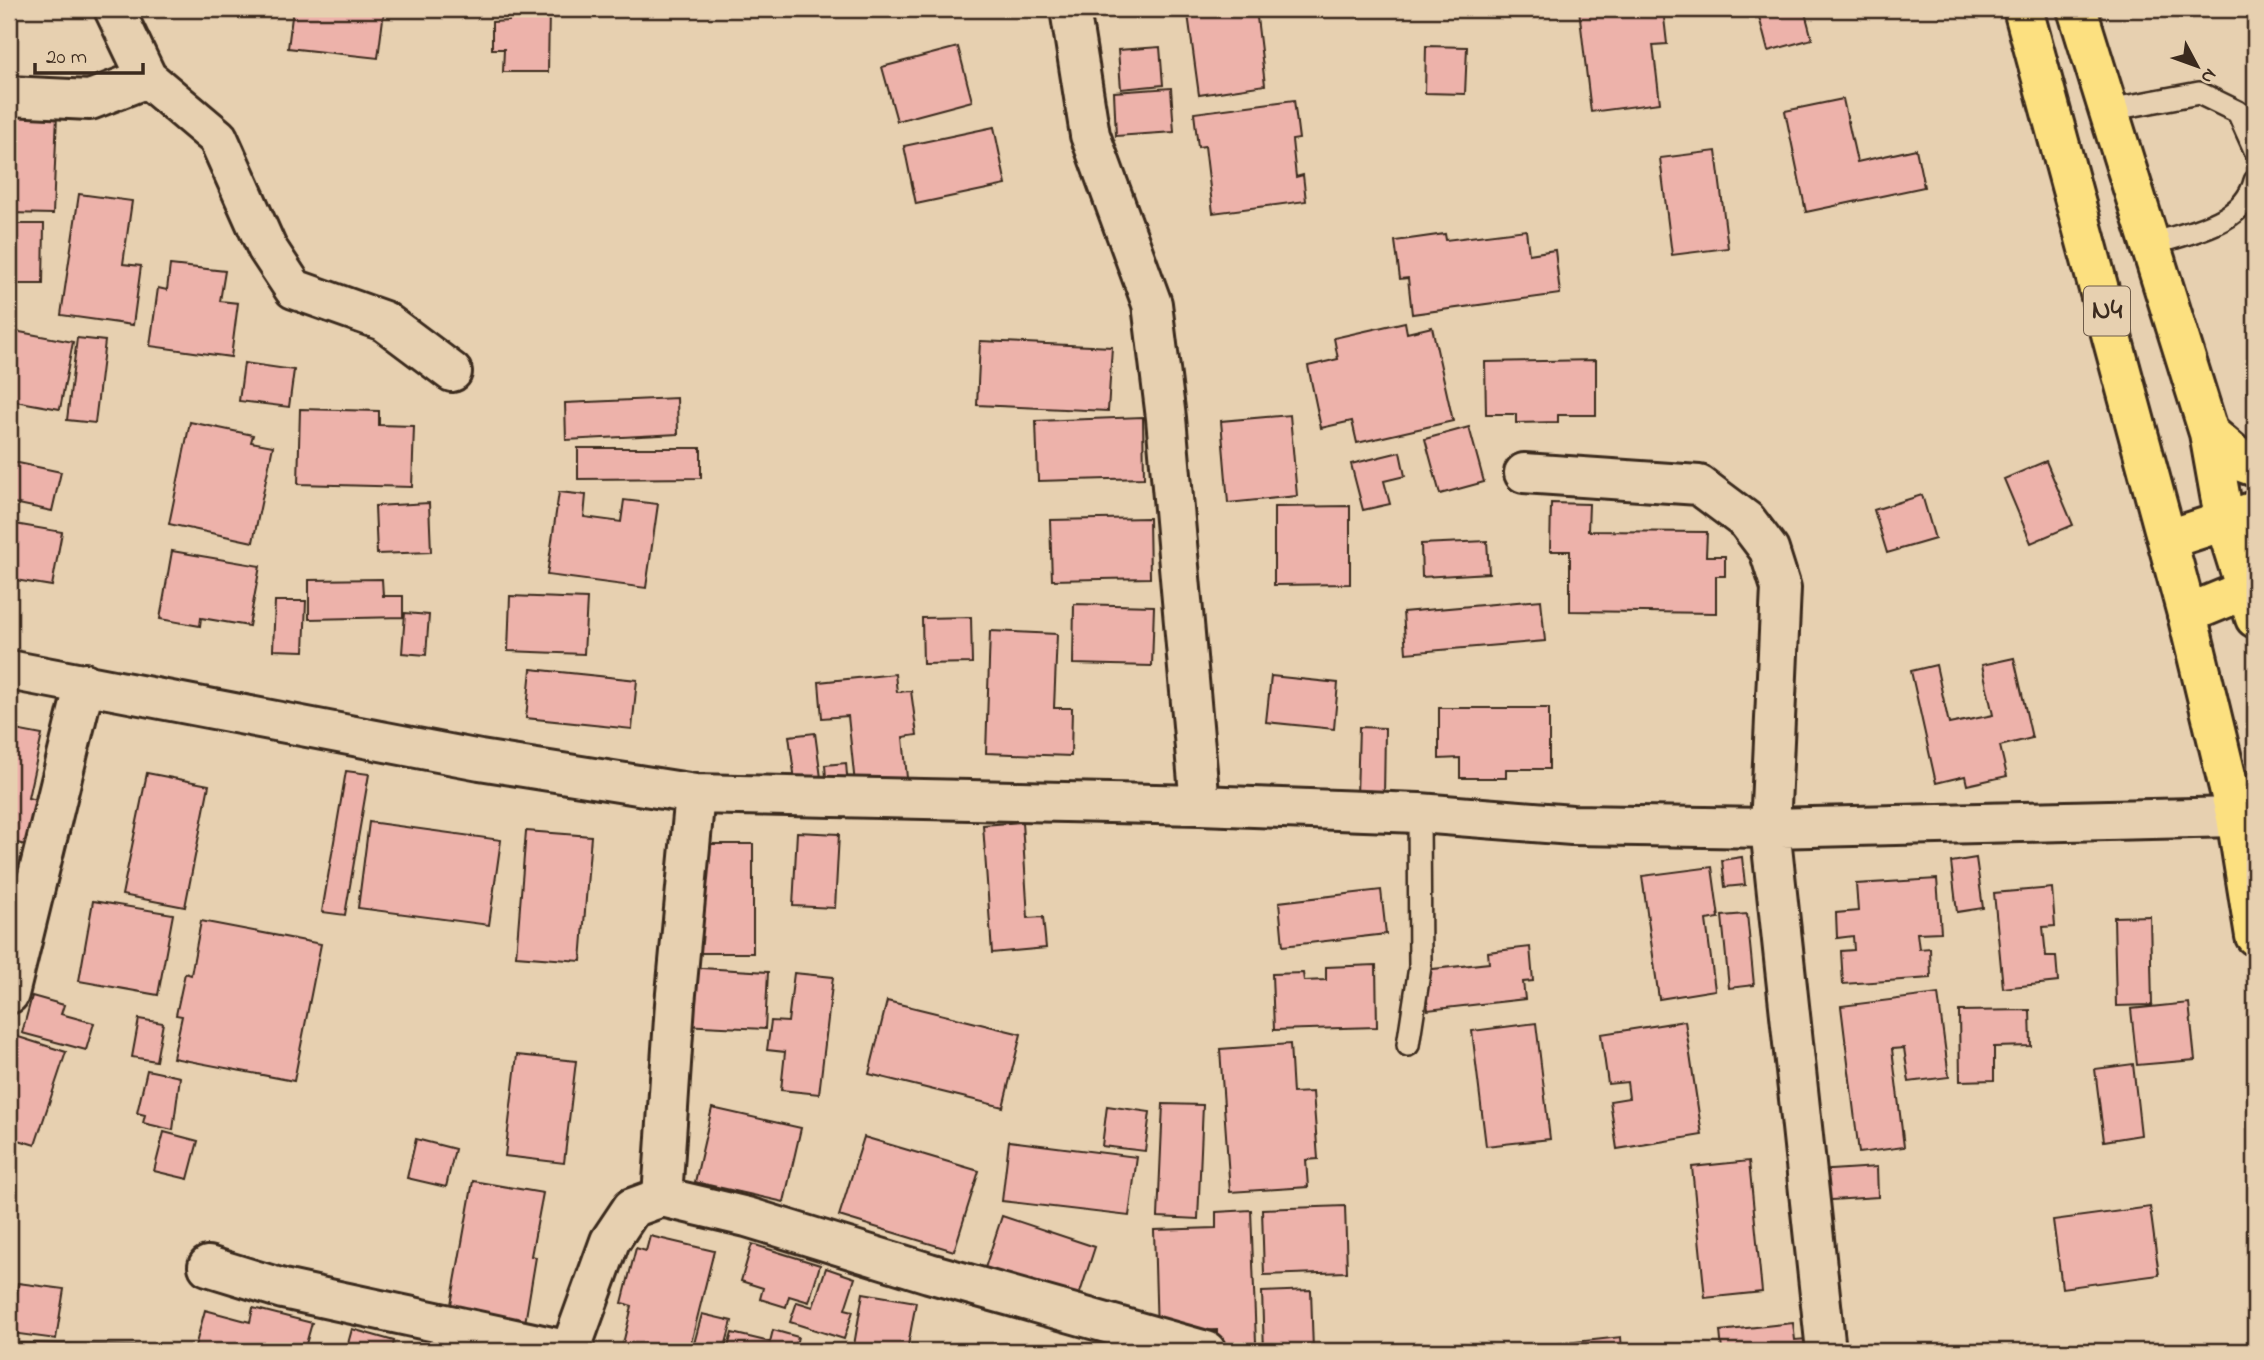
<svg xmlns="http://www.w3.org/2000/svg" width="2264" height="1360" viewBox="0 0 2264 1360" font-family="'Indie Flower',sans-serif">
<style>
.building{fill:#edb2aa;stroke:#3b2a1e;stroke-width:2}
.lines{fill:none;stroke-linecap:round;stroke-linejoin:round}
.service-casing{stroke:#3b2a1e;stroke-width:26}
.minor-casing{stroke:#3b2a1e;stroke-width:44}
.primary-casing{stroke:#3b2a1e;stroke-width:44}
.trunk-casing{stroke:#3b2a1e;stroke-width:44}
.service{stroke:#e7d0b0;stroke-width:21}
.minor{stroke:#e7d0b0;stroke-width:38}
.primary{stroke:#fce080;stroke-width:38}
.trunk{stroke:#fce080;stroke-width:38}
.labels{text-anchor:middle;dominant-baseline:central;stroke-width:5;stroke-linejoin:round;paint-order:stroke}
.shield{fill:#e7d0b0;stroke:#6f5c4a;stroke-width:2}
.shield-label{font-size:28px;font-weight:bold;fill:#3b2a1e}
</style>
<rect width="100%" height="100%" fill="#e7d0b0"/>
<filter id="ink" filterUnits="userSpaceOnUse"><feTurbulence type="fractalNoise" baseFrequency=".0143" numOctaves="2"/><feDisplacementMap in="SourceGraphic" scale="14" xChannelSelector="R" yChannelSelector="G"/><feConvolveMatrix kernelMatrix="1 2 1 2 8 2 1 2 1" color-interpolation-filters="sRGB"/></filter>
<g filter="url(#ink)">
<path class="building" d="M 293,9 L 384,11 L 378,58 L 288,48 Z
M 509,9 L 549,9 L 548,72 L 503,72 L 504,49 L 492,49 L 492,22 L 509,21 Z
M 1229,9 L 1256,9 L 1265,85 L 1199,95 L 1188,14 Z
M 1579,9 L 1663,9 L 1667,44 L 1653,45 L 1660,103 L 1591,112 Z
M 1757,9 L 1804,9 L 1812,39 L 1768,51 Z
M 1426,46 L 1467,47 L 1465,94 L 1425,93 Z
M 958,47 L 972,101 L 897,121 L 882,67 Z
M 1160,47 L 1163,85 L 1121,89 L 1118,50 Z
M 1171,88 L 1174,132 L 1116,136 L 1114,92 Z
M 1843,99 L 1857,162 L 1916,149 L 1924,187 L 1806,212 L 1785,111 Z
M 1294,100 L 1299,139 L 1292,140 L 1296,177 L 1303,175 L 1306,201 L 1213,213 L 1205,146 L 1198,147 L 1194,113 Z
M 2255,105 L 2255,140 L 2245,108 Z
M 9,112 L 57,114 L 53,214 L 9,213 Z
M 994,127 L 1006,185 L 916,204 L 904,146 Z
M 1716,151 L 1728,248 L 1672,255 L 1660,158 Z
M 79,194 L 132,201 L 123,264 L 141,266 L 133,325 L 61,315 Z
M 9,224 L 44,224 L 43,284 L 9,284 Z
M 1526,230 L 1529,254 L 1555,250 L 1560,294 L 1412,314 L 1408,278 L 1400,279 L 1395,241 L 1445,234 L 1446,240 Z
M 170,265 L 225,271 L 220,301 L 238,303 L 231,357 L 150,346 L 158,288 L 167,290 Z
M 1405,322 L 1407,333 L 1432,327 L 1453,421 L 1357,443 L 1352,421 L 1321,428 L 1308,366 L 1338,359 L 1334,338 Z
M 9,330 L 73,342 L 60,409 L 9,400 Z
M 77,338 L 105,341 L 95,423 L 67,420 Z
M 980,341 L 1112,347 L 1108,411 L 977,405 Z
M 1596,360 L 1596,415 L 1558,415 L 1558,422 L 1516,423 L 1516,414 L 1486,414 L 1485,362 Z
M 244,363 L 294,370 L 289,407 L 239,401 Z
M 677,398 L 678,434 L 566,440 L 565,403 Z
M 300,409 L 379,411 L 379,425 L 414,426 L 412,487 L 298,484 Z
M 1290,415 L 1297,496 L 1228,503 L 1221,421 Z
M 1143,417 L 1144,478 L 1038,481 L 1036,421 Z
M 190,422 L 253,435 L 251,442 L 273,446 L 253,542 L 169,524 Z
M 1469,427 L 1484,482 L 1440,494 L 1425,439 Z
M 578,448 L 701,448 L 701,478 L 578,479 Z
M 1400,452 L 1405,476 L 1384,481 L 1390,504 L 1363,510 L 1351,464 Z
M 9,461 L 61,472 L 52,511 L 9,502 Z
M 2046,461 L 2073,525 L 2031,543 L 2004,479 Z
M 559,492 L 586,495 L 584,517 L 621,522 L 624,500 L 658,504 L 646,588 L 547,575 Z
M 1922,495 L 1935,539 L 1887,553 L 1874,510 Z
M 429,503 L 431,552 L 377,554 L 375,506 Z
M 1551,503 L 1589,504 L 1588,531 L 1707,532 L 1706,556 L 1725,556 L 1725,576 L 1716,576 L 1716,613 L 1570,611 L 1570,551 L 1550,551 Z
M 1350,506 L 1350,584 L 1274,585 L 1274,507 Z
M 1149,518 L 1150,578 L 1052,580 L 1050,520 Z
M 9,523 L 62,532 L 52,586 L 9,579 Z
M 1487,541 L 1489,573 L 1422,577 L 1421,544 Z
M 172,551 L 260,566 L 249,626 L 201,618 L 200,626 L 160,619 Z
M 382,579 L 383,596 L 403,596 L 403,617 L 309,619 L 309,580 Z
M 510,596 L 587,599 L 584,654 L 508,651 Z
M 1541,600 L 1545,641 L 1406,653 L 1403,612 Z
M 275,601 L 306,601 L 304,651 L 273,650 Z
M 1074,604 L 1154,606 L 1152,666 L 1073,664 Z
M 405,613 L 429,615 L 426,655 L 402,653 Z
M 971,617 L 972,663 L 923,664 L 922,618 Z
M 990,631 L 1057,634 L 1054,708 L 1072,708 L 1071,756 L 986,753 Z
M 2014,658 L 2032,738 L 2000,746 L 2007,776 L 1967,785 L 1965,776 L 1936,783 L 1911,671 L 1936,665 L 1949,724 L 1993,715 L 1982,665 Z
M 531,669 L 637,680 L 632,729 L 526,718 Z
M 895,674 L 897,692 L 911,691 L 917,735 L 903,737 L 907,778 L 855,784 L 848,716 L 822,718 L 819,682 Z
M 1271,676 L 1338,683 L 1334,729 L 1266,722 Z
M 1439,708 L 1549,708 L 1549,769 L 1506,769 L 1506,778 L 1460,778 L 1460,758 L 1439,759 Z
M 9,723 L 10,729 L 42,735 L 28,798 L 40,801 L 30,846 L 9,841 Z
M 1359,727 L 1385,728 L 1384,797 L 1357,796 Z
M 815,733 L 822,785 L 796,788 L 789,736 Z
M 846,763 L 848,788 L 827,790 L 825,765 Z
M 346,771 L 369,774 L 345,915 L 322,912 Z
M 147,773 L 209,785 L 185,907 L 122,895 Z
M 369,822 L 501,840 L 489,925 L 358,908 Z
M 1022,822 L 1028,918 L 1043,917 L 1046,948 L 992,953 L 983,825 Z
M 526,831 L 591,836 L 581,961 L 516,956 Z
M 797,832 L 839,834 L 835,908 L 793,906 Z
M 696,844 L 753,844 L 753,953 L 696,953 Z
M 1742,857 L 1745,885 L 1725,887 L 1722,860 Z
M 1976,858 L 1983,908 L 1957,912 L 1951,862 Z
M 1712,867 L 1719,918 L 1706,920 L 1715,990 L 1659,999 L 1642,876 Z
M 1937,879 L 1941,932 L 1917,933 L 1919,949 L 1930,948 L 1931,978 L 1843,984 L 1841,951 L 1854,950 L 1853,936 L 1837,938 L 1836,913 L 1858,911 L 1856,884 Z
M 2052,888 L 2055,926 L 2043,927 L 2046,956 L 2056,956 L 2058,982 L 2003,988 L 1994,893 Z
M 1381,890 L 1386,934 L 1283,946 L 1279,902 Z
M 93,901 L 173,914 L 158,995 L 79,981 Z
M 1747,914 L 1754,985 L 1729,988 L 1722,916 Z
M 2150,916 L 2152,1005 L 2116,1006 L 2114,917 Z
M 201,921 L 321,944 L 294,1081 L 173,1058 L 182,1016 L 176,1015 L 185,973 L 191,975 Z
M 1530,947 L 1533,981 L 1523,982 L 1525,999 L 1428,1010 L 1424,970 L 1489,963 L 1488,952 Z
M 1376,965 L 1377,1027 L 1274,1030 L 1272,974 L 1303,973 L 1304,981 L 1326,980 L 1326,967 Z
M 684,967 L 768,972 L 765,1029 L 681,1025 Z
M 794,973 L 833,977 L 819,1094 L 781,1090 L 785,1052 L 767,1050 L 771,1021 L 788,1022 Z
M 1938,994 L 1949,1077 L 1909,1082 L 1904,1048 L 1892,1049 L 1904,1147 L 1859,1153 L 1841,1006 Z
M 32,996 L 64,1005 L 61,1014 L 94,1023 L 86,1050 L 22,1033 Z
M 887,1001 L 1021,1034 L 1003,1107 L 869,1074 Z
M 2189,1003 L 2195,1060 L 2137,1065 L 2131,1009 Z
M 2030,1010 L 2031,1046 L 1994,1047 L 1994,1080 L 1960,1081 L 1959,1011 Z
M 139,1019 L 163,1023 L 156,1061 L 132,1057 Z
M 1685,1021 L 1702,1135 L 1617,1149 L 1610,1101 L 1629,1098 L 1627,1082 L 1608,1084 L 1601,1034 Z
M 1536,1023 L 1550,1139 L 1486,1146 L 1472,1031 Z
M 9,1034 L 66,1052 L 35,1145 L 9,1137 Z
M 1290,1044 L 1293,1093 L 1313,1092 L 1318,1159 L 1306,1160 L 1308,1187 L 1230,1192 L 1220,1049 Z
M 517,1055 L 576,1061 L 564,1163 L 505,1156 Z
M 2133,1064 L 2141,1135 L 2104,1141 L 2095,1069 Z
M 147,1070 L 180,1077 L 173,1130 L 143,1123 L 145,1115 L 137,1113 Z
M 1163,1104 L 1203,1105 L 1198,1219 L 1158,1217 Z
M 1107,1106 L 1150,1112 L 1145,1151 L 1102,1146 Z
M 712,1108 L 801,1128 L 784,1202 L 695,1182 Z
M 164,1132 L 198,1141 L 188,1179 L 154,1171 Z
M 864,1137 L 979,1171 L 954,1251 L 839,1216 Z
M 416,1139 L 455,1149 L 446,1187 L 407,1178 Z
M 1009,1141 L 1137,1157 L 1129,1216 L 1002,1201 Z
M 1749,1161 L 1762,1292 L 1705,1298 L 1692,1167 Z
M 1877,1167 L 1878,1197 L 1816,1201 L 1815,1171 Z
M 473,1181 L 543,1193 L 531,1256 L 536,1257 L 525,1323 L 450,1310 Z
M 1345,1206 L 1347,1272 L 1264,1275 L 1262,1209 Z
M 2150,1207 L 2159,1275 L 2062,1288 L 2053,1220 Z
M 1251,1210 L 1256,1343 L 1217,1345 L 1217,1330 L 1157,1332 L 1154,1230 L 1216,1228 L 1216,1212 Z
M 1002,1216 L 1095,1247 L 1078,1299 L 985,1268 Z
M 650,1236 L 714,1251 L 689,1351 L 637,1351 L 622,1348 L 632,1306 L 622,1303 L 636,1248 L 646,1251 Z
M 752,1244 L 820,1265 L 809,1302 L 789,1296 L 786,1307 L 760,1299 L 763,1288 L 741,1281 Z
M 826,1268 L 855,1278 L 845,1309 L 853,1311 L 844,1339 L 790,1322 L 797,1302 L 813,1307 Z
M 18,1283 L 64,1289 L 56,1339 L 11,1333 Z
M 1311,1290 L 1313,1351 L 1264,1351 L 1262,1292 Z
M 863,1293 L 916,1302 L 907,1351 L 853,1351 Z
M 253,1308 L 312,1323 L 304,1351 L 194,1351 L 205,1310 L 250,1322 Z
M 702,1314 L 732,1321 L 724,1351 L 692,1351 Z
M 1793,1323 L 1795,1340 L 1807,1339 L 1808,1351 L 1722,1351 L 1720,1331 Z
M 352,1329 L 394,1341 L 392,1351 L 346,1351 Z
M 773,1330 L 798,1337 L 795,1348 L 807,1351 L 727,1351 L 732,1333 L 770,1342 Z
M 1621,1337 L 1622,1351 L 1558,1351 L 1557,1344 Z
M 20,1343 L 138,1346 L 138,1351 L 20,1351 Z"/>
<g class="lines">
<g class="service-casing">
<path id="service" d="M 2108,110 L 2199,93 L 2238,112 L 2255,150
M 2150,245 C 2187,232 2244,225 2255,181
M 1408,1045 L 1420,967 L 1419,813"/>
</g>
<g class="minor-casing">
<path id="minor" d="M 114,9 L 147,78 L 218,138 L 267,248 L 294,289 L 384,321 L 452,372
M 1070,9 L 1090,135 L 1152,304 L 1166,418 L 1200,805
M 9,96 L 90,100 L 147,78
M 1524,473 L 1699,485 L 1747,521 L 1769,550 L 1781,588 L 1770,828 L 1826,1351
M 9,670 L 480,760 L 695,794 L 1200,805 L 1419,813 L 1572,825 L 1770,828 L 2236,817
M 9,994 L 85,683
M 662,1197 L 675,1004 L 695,794
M 208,1266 L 283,1289 L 570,1351
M 570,1351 L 610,1241 L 632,1208 L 662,1197 L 747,1217 L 929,1273 L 1206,1351"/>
</g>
<g class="primary-casing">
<path id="primary" d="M 2246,590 L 2255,618
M 2187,614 L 2236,817 L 2255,936"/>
</g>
<g class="trunk-casing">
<path id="trunk" d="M 2023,9 L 2187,614 L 2255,586
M 2077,9 L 2209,433 L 2225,523 L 2246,590
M 2209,433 L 2244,463 L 2255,467
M 2169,539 L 2255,511"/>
</g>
<use href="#service" class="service"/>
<use href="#minor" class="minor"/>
<use href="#primary" class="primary"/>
<use href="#trunk" class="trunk"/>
</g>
</g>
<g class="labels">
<rect class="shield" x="2084" y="286.5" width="46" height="49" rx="5"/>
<g class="shield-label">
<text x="2107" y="311">N4</text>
</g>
</g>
<rect width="2264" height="1360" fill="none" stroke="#e7d0b0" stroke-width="35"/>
<rect x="18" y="18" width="2229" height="1325" fill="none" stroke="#3b2a1e" stroke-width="2.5" filter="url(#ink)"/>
<g transform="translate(2197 66) rotate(131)" stroke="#e7d0b0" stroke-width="5" paint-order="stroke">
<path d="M0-5L12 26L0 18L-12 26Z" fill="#3b2a1e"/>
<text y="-10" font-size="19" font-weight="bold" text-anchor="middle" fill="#3b2a1e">N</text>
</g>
<path d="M35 63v10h108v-10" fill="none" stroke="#3b2a1e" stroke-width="3.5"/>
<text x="46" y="63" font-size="21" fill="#3b2a1e" stroke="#e7d0b0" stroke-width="5" paint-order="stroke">20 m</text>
</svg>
